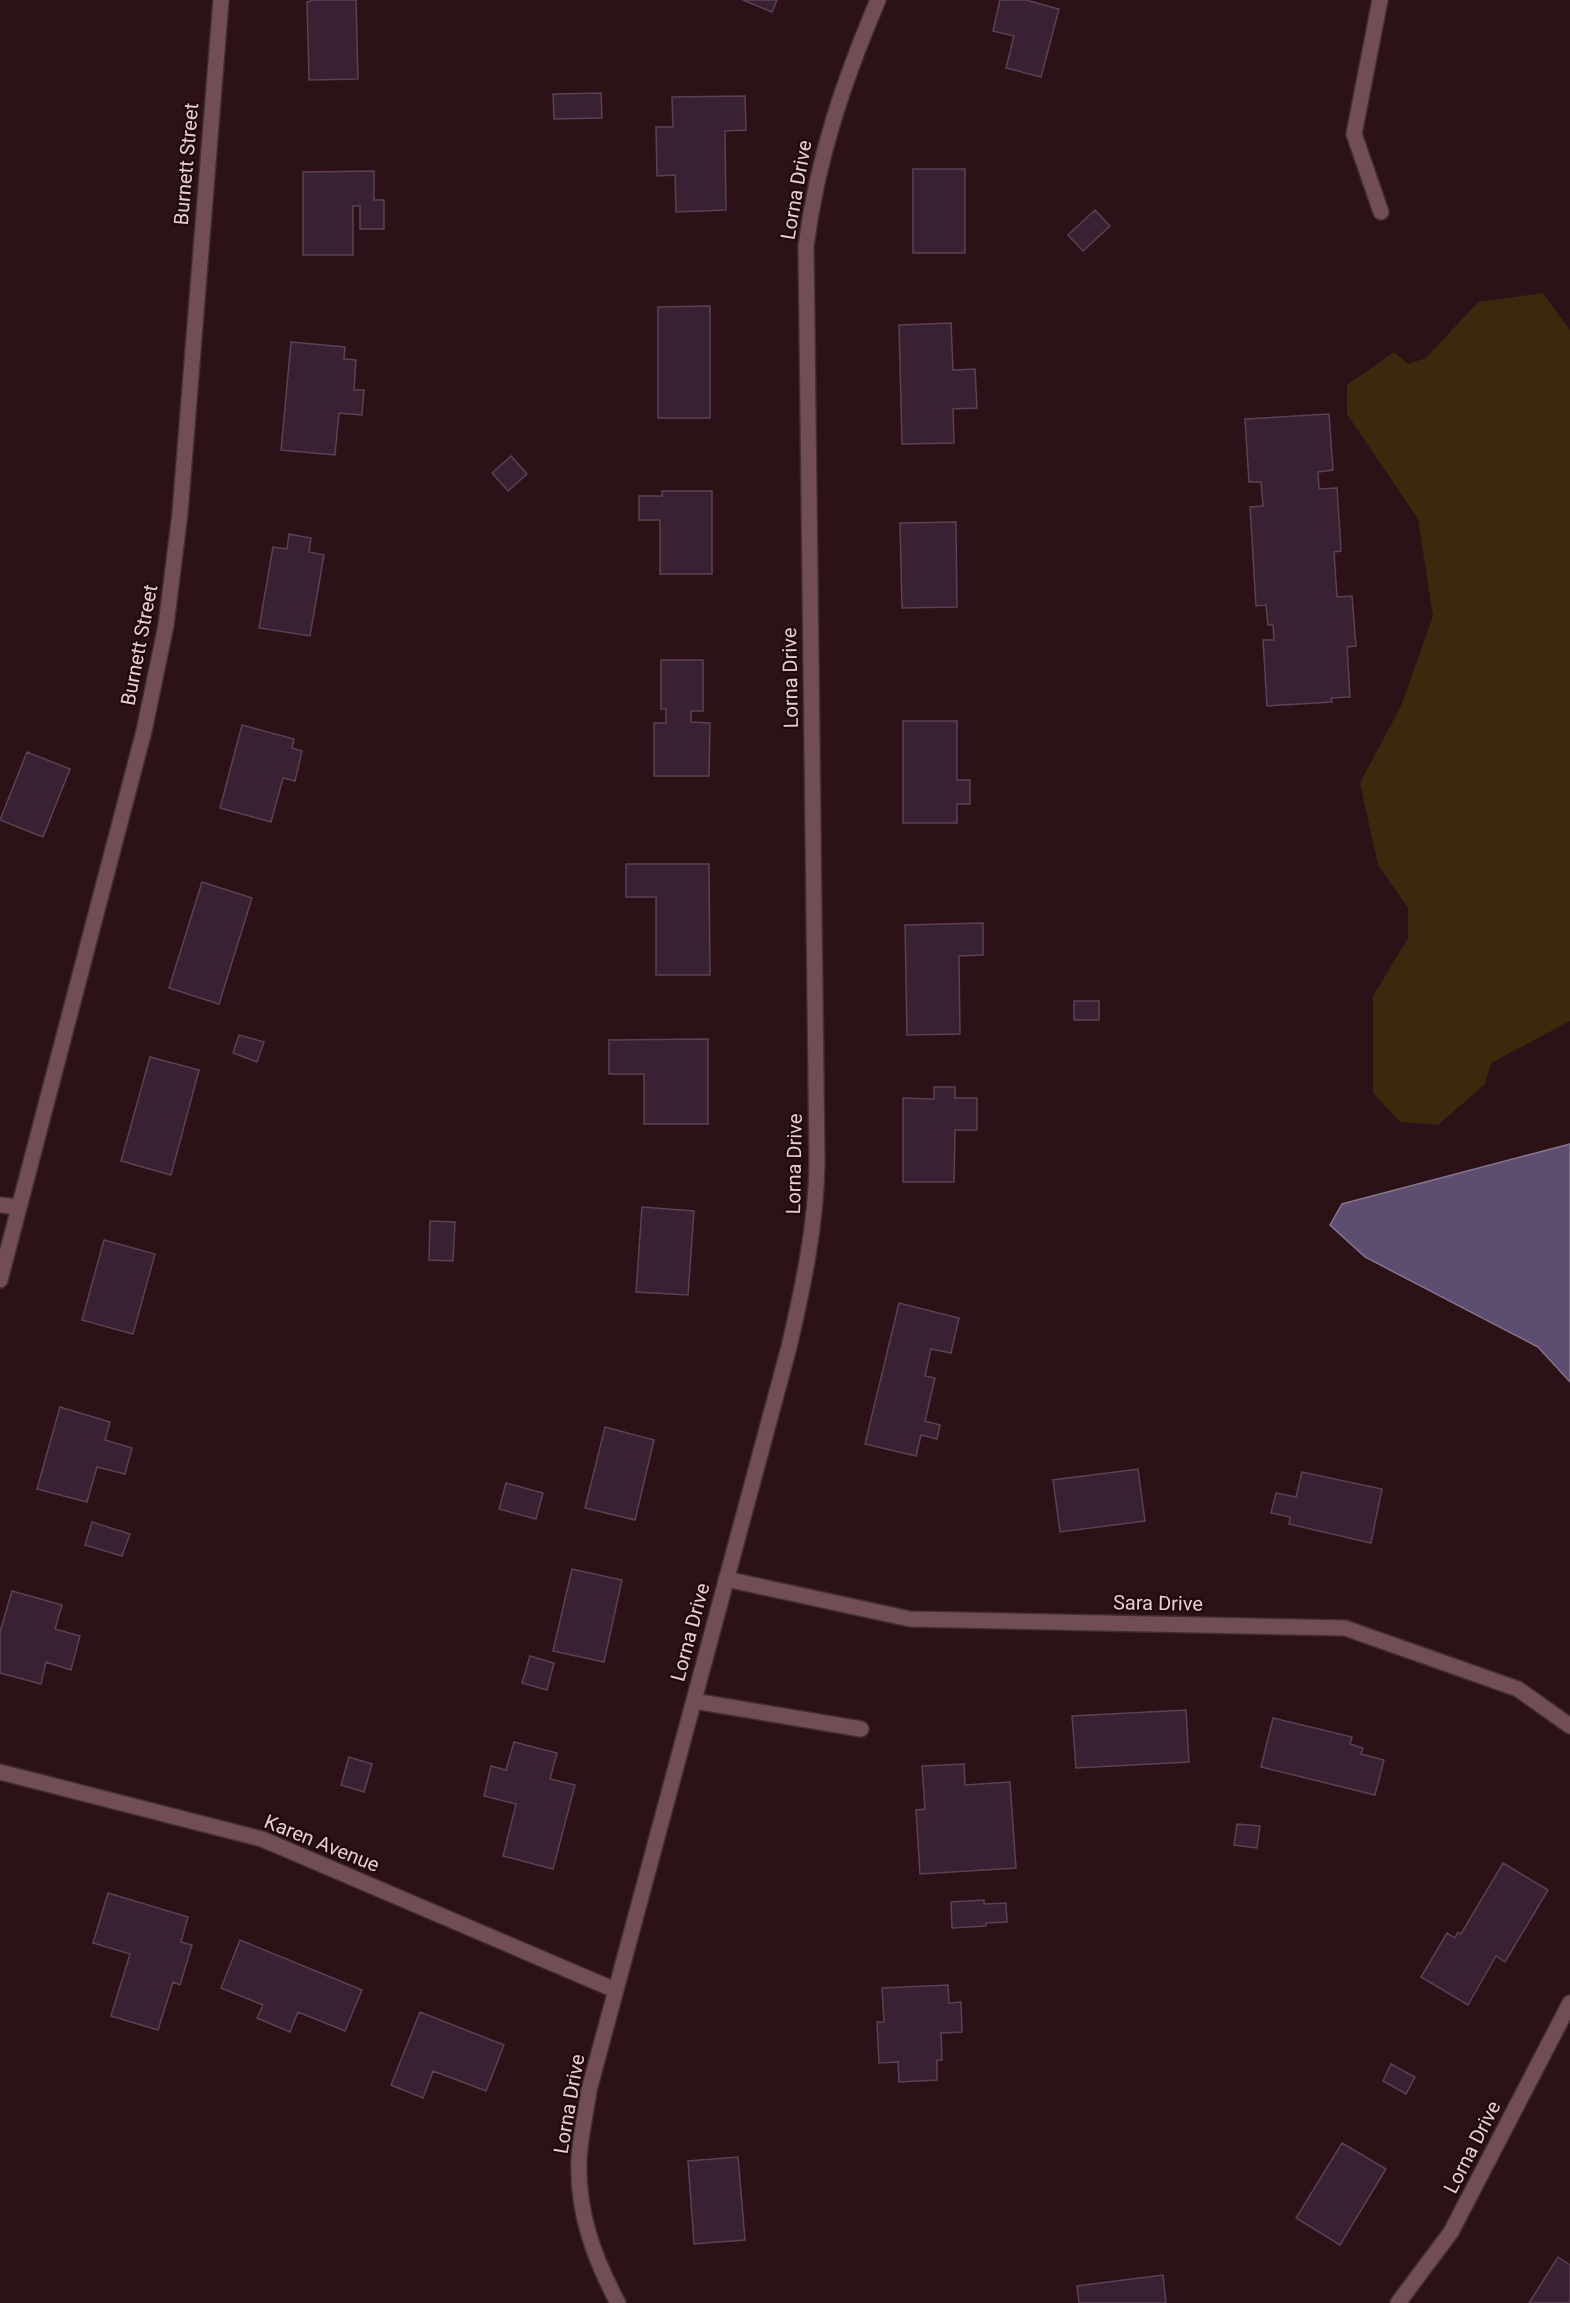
<svg xmlns="http://www.w3.org/2000/svg" width="1570" height="2303" viewBox="0 0 1570 2303" font-family="Roboto,sans-serif">
<style>
.green{fill:#3b280d}
.water{fill:#5d4e70;stroke:#86758e;stroke-width:1.5}
.building{fill:#382132;stroke:#5b4154;stroke-width:1.5}
.lines{fill:none;stroke-linecap:round;stroke-linejoin:round}
.lane-casing{stroke:#412e31;stroke-width:18}
.street-casing{stroke:#412e31;stroke-width:18}
.lane{stroke:#704e54;stroke-width:15}
.street{stroke:#704e54;stroke-width:15}
.labels{text-anchor:middle;dominant-baseline:central;stroke-width:4.5;stroke-linejoin:round;paint-order:stroke}
.street-label{font-size:20px;fill:#e4d0d3;stroke:#22080e}
</style>
<rect width="100%" height="100%" fill="#2c1116"/>
<path class="green" d="M 1543,293 L 1570,330 L 1570,1021 L 1491,1063 L 1485,1084 L 1438,1125 L 1400,1122 L 1373,1093 L 1373,996 L 1408,938 L 1408,908 L 1378,865 L 1360,783 L 1401,706 L 1433,616 L 1418,519 L 1347,414 L 1347,385 L 1394,352 L 1408,364 L 1426,358 L 1478,302 Z"/>
<path class="water" d="M 1570,1144 L 1570,1382 L 1538,1347 L 1365,1257 L 1330,1225 L 1342,1204 Z"/>
<path class="building" d="M 314,0 L 356,0 L 358,79 L 309,80 L 307,2 Z
M 743,0 L 777,0 L 772,12 Z
M 1000,0 L 1026,0 L 1059,9 L 1041,77 L 1006,68 L 1014,36 L 993,31 Z
M 601,93 L 602,118 L 554,119 L 553,94 Z
M 745,96 L 746,130 L 725,131 L 726,210 L 676,212 L 675,175 L 657,176 L 656,127 L 673,127 L 672,97 Z
M 913,169 L 965,169 L 965,253 L 913,253 Z
M 374,171 L 374,200 L 384,200 L 384,229 L 360,229 L 360,206 L 353,206 L 353,255 L 303,255 L 303,172 Z
M 1095,210 L 1110,226 L 1083,251 L 1068,235 Z
M 710,306 L 710,418 L 658,418 L 658,307 Z
M 951,323 L 953,370 L 975,369 L 977,408 L 953,409 L 954,443 L 902,444 L 899,325 Z
M 291,342 L 345,347 L 344,359 L 356,360 L 354,390 L 364,390 L 362,415 L 339,413 L 335,455 L 281,450 Z
M 1329,414 L 1333,470 L 1318,472 L 1319,489 L 1337,488 L 1341,551 L 1334,552 L 1337,597 L 1352,596 L 1356,646 L 1347,647 L 1350,697 L 1331,698 L 1332,702 L 1267,706 L 1263,640 L 1274,640 L 1273,625 L 1268,625 L 1266,605 L 1256,606 L 1250,507 L 1263,506 L 1261,482 L 1249,482 L 1245,419 Z
M 511,456 L 527,474 L 508,491 L 492,473 Z
M 662,491 L 712,491 L 712,574 L 660,574 L 660,520 L 639,520 L 639,496 L 662,496 Z
M 956,522 L 957,607 L 902,608 L 900,523 Z
M 289,534 L 311,538 L 309,552 L 324,555 L 310,636 L 259,628 L 273,547 L 287,549 Z
M 661,660 L 703,660 L 703,711 L 691,711 L 691,722 L 710,723 L 709,776 L 654,776 L 654,723 L 666,723 L 666,709 L 661,709 Z
M 903,721 L 957,721 L 957,780 L 970,780 L 970,804 L 957,804 L 957,823 L 903,823 Z
M 242,725 L 294,739 L 292,748 L 302,751 L 295,781 L 283,778 L 271,822 L 220,808 Z
M 27,752 L 70,769 L 43,837 L 0,820 Z
M 626,864 L 709,864 L 710,975 L 656,975 L 656,897 L 626,897 Z
M 202,882 L 252,898 L 219,1004 L 169,988 Z
M 983,923 L 983,955 L 959,956 L 960,1034 L 907,1035 L 905,925 Z
M 1074,1001 L 1099,1001 L 1099,1020 L 1074,1020 Z
M 239,1035 L 264,1042 L 257,1062 L 233,1053 Z
M 708,1039 L 708,1124 L 644,1124 L 644,1074 L 609,1074 L 609,1040 Z
M 150,1057 L 199,1070 L 171,1175 L 121,1161 Z
M 934,1087 L 955,1087 L 955,1098 L 977,1098 L 977,1130 L 955,1130 L 954,1182 L 903,1182 L 903,1098 L 934,1099 Z
M 642,1207 L 694,1211 L 688,1295 L 636,1292 Z
M 430,1221 L 455,1222 L 453,1261 L 429,1260 Z
M 104,1240 L 155,1254 L 133,1334 L 82,1320 Z
M 899,1303 L 959,1318 L 951,1353 L 931,1349 L 925,1376 L 935,1378 L 925,1421 L 940,1425 L 937,1439 L 921,1435 L 916,1456 L 865,1444 Z
M 60,1407 L 110,1422 L 105,1440 L 132,1448 L 125,1474 L 97,1467 L 87,1502 L 37,1489 Z
M 605,1427 L 654,1440 L 635,1520 L 585,1508 Z
M 1138,1469 L 1145,1521 L 1060,1532 L 1053,1480 Z
M 1302,1472 L 1382,1489 L 1371,1543 L 1289,1524 L 1290,1517 L 1271,1513 L 1276,1493 L 1296,1497 Z
M 506,1483 L 543,1493 L 536,1519 L 499,1509 Z
M 92,1522 L 130,1534 L 122,1556 L 85,1545 Z
M 572,1569 L 622,1580 L 604,1662 L 553,1651 Z
M 12,1591 L 62,1605 L 55,1629 L 80,1636 L 71,1670 L 46,1662 L 41,1684 L 0,1673 L 0,1632 Z
M 530,1656 L 554,1663 L 547,1690 L 522,1683 Z
M 1186,1710 L 1189,1762 L 1076,1768 L 1072,1716 Z
M 1273,1718 L 1352,1737 L 1350,1744 L 1363,1748 L 1361,1754 L 1384,1760 L 1375,1795 L 1261,1767 Z
M 514,1742 L 557,1753 L 550,1779 L 575,1785 L 553,1869 L 503,1856 L 516,1804 L 484,1796 L 491,1766 L 506,1770 Z
M 349,1757 L 372,1764 L 364,1792 L 341,1785 Z
M 964,1764 L 965,1785 L 1010,1782 L 1016,1868 L 920,1874 L 916,1810 L 925,1809 L 922,1766 Z
M 1237,1824 L 1260,1826 L 1257,1848 L 1234,1845 Z
M 1503,1863 L 1548,1890 L 1505,1962 L 1496,1956 L 1468,2005 L 1421,1977 L 1447,1933 L 1455,1938 L 1458,1932 L 1461,1934 Z
M 108,1893 L 188,1917 L 181,1942 L 192,1945 L 180,1985 L 173,1982 L 158,2030 L 111,2016 L 130,1954 L 93,1943 Z
M 984,1900 L 984,1904 L 1006,1903 L 1007,1922 L 986,1923 L 986,1926 L 952,1928 L 951,1902 Z
M 240,1940 L 362,1990 L 345,2031 L 298,2012 L 290,2032 L 257,2018 L 263,2005 L 221,1988 Z
M 948,1985 L 949,2003 L 961,2002 L 962,2032 L 941,2033 L 942,2060 L 937,2060 L 937,2080 L 899,2082 L 898,2062 L 879,2063 L 877,2022 L 884,2022 L 882,1988 Z
M 420,2012 L 504,2045 L 486,2091 L 433,2071 L 423,2098 L 391,2085 Z
M 1391,2064 L 1415,2077 L 1406,2094 L 1383,2081 Z
M 1342,2143 L 1386,2169 L 1340,2245 L 1296,2218 Z
M 738,2157 L 745,2240 L 694,2244 L 688,2161 Z
M 1558,2257 L 1570,2265 L 1570,2303 L 1529,2303 Z
M 1163,2275 L 1166,2303 L 1079,2303 L 1077,2286 Z"/>
<g class="lines">
<g class="lane-casing">
<path id="lane" d="M 694,1701 L 861,1729"/>
</g>
<g class="street-casing">
<path id="street" d="M 1380,0 L 1354,134 L 1381,212
M 0,1205 L 19,1207
M 0,1280 L 144,731 L 166,625 L 180,513 L 221,0
M 726,1579 L 910,1619 L 1345,1628 L 1518,1689 L 1570,1726
M 0,1772 L 262,1839 L 615,1990
M 618,2303 C 594,2258 577,2212 579,2160 C 580,2137 586,2113 589,2090 L 789,1347 C 803,1287 816,1226 817,1163 L 806,246 C 817,159 844,80 878,0
M 1398,2303 L 1451,2232 L 1570,2003"/>
</g>
<use href="#lane" class="lane"/>
<use href="#street" class="street"/>
</g>
<g class="labels">
<g class="street-label">
<text transform="translate(186 164) rotate(-85)">Burnett Street</text>
<text transform="translate(796 190) rotate(-80)">Lorna Drive</text>
<text transform="translate(139 645) rotate(-79)">Burnett Street</text>
<text transform="translate(790 678) rotate(-91)">Lorna Drive</text>
<text transform="translate(794 1164) rotate(-89)">Lorna Drive</text>
<text transform="translate(1158 1603) rotate(1)">Sara Drive</text>
<text transform="translate(690 1632) rotate(-75)">Lorna Drive</text>
<text transform="translate(322 1843) rotate(22)">Karen Avenue</text>
<text transform="translate(569 2104) rotate(-80)">Lorna Drive</text>
<text transform="translate(1472 2147) rotate(-63)">Lorna Drive</text>
</g>
</g>
</svg>
